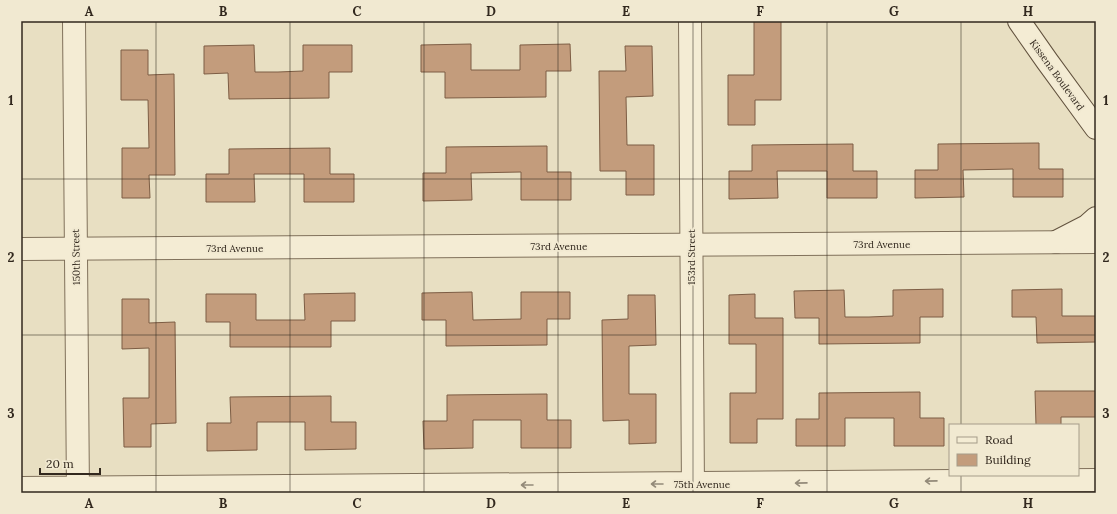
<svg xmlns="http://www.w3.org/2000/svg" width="1117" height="514" viewBox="0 0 1117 514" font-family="Lora,serif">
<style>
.building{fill:#c39c7c;stroke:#7d5d44}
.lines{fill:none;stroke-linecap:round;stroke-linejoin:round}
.minor-casing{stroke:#80715b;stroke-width:24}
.tertiary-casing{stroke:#80715b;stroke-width:24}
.secondary-casing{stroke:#62523e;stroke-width:24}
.minor{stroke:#f4ecd4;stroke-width:22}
.tertiary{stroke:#f4ecd4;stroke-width:22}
.secondary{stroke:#f4ecd4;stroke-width:22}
.oneway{stroke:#938a79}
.grid{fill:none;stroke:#32281e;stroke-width:1;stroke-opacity:0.55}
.labels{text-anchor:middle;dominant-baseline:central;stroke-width:3.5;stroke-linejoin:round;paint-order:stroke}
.street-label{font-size:10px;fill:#32281e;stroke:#f1e9d1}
.neatline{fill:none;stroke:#32281e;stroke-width:1.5}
.grid-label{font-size:13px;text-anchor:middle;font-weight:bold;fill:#32281e}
</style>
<rect width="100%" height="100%" fill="#e8dfc2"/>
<path class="building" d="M 754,21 L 781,21 L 781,100 L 755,100 L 755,125 L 728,125 L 728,75 L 754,75 Z
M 471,44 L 471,70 L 520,70 L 520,45 L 570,44 L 571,71 L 546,71 L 546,97 L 445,98 L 445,72 L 421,72 L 421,45 Z
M 254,45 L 255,72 L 278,72 L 303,71 L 303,45 L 352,45 L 352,72 L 329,72 L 329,98 L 229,99 L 228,73 L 204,74 L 204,46 Z
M 625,46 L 652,46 L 653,96 L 626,97 L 627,145 L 654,145 L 654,195 L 626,195 L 626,171 L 600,171 L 599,71 L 626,71 Z
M 121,50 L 148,50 L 148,75 L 174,74 L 175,175 L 149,175 L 150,198 L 122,198 L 122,148 L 149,148 L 148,100 L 121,100 Z
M 1039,143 L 1039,169 L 1063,169 L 1063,197 L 1013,197 L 1013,169 L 963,170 L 964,197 L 915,198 L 915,170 L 938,170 L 938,144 Z
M 853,144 L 853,171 L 877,171 L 877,198 L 827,198 L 827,171 L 777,171 L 778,198 L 729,199 L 729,171 L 752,171 L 752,145 Z
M 547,146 L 547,172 L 571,172 L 571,200 L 521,200 L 521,172 L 471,173 L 472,200 L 423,201 L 423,173 L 446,173 L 446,147 Z
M 330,148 L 330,174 L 354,174 L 354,202 L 304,202 L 304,174 L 254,174 L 255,202 L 206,202 L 206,174 L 229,174 L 229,149 Z
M 943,289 L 943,317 L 920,317 L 920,343 L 819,344 L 819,318 L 795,318 L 794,291 L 844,290 L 845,317 L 869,317 L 893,316 L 893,290 Z
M 1062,289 L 1062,316 L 1096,316 L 1096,342 L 1037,343 L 1036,317 L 1012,317 L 1012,290 Z
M 472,292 L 473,320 L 521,319 L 521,292 L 570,292 L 570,319 L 547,319 L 547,345 L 446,346 L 446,320 L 422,320 L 422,293 Z
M 355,293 L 355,321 L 331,321 L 331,347 L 230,347 L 230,322 L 206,322 L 206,294 L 256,294 L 256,320 L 305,320 L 304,294 Z
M 755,294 L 755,318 L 783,318 L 783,419 L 757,419 L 757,443 L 730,443 L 730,393 L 756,393 L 756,344 L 729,344 L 729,295 Z
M 628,295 L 655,295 L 656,345 L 629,346 L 629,394 L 656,394 L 656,443 L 629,444 L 629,420 L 603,421 L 602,320 L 628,319 Z
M 122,299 L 149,299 L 149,323 L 175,322 L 176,423 L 151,424 L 151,447 L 124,447 L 123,398 L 149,398 L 149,348 L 122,349 Z
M 1035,391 L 1096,391 L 1096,417 L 1061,417 L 1061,425 L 1036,425 Z
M 920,392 L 920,418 L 944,418 L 944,446 L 894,446 L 894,418 L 845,418 L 845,446 L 796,446 L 796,419 L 819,419 L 819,393 Z
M 547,394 L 547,420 L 571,420 L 571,448 L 521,448 L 521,420 L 473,420 L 473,448 L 424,449 L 423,421 L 447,421 L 447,395 Z
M 331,396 L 331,422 L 356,422 L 356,449 L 305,450 L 305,422 L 257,422 L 257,450 L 207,451 L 207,423 L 231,423 L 230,397 Z"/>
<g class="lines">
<g class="minor-casing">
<path id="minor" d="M 74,21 L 78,493
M 690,21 L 693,493
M 21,488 L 1096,480"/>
</g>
<g class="tertiary-casing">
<path id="tertiary" d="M 21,249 L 1096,242"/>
</g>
<g class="secondary-casing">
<path id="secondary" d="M 1019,21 L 1047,61 L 1096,128
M 1056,242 L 1087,226 L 1096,218"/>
</g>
<use href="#minor" class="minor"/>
<use href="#tertiary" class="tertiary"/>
<use href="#secondary" class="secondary"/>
</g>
<defs><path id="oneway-shaft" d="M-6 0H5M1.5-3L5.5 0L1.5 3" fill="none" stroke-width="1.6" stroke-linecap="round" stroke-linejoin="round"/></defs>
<g class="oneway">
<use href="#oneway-shaft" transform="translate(931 481) rotate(179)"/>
<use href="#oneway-shaft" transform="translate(801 483) rotate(179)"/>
<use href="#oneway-shaft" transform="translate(657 484) rotate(180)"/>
<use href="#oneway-shaft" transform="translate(527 485) rotate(180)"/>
</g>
<path class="grid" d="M 156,21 L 156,493M 290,21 L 290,493M 424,21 L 424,493M 558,21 L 558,493M 693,21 L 693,493M 827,21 L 827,493M 961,21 L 961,425M 21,179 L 1096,179M 21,335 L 1096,335M 961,475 L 961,493"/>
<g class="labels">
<g class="street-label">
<text transform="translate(1057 75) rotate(54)">Kissena Boulevard</text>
<text x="882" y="244">73rd Avenue</text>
<text x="559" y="246">73rd Avenue</text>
<text x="235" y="248">73rd Avenue</text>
<text transform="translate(76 257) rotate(-91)">150th Street</text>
<text transform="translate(691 257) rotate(-90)">153rd Street</text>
<text x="702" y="484">75th Avenue</text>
</g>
</g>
<rect width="1117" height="514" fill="none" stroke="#f1e9d1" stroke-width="44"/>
<rect x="949" y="424" width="130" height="52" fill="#f1e9d1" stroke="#a59c89"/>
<rect x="957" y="437" width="20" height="6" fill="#f4ecd4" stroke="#a59c89"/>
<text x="985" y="444" font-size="12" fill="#32281e">Road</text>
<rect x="957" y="454" width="20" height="12" fill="#c39c7c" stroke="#a59c89"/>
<text x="985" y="464" font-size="12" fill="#32281e">Building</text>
<path d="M40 468v6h60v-6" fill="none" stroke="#32281e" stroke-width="2"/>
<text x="46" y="468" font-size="12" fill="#32281e" stroke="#f1e9d1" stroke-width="3" paint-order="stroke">20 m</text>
<rect x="22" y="22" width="1073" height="470" class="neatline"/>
<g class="grid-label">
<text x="89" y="16">A</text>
<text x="223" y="16">B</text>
<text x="357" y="16">C</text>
<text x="491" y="16">D</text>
<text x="626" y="16">E</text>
<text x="760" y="16">F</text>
<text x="894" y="16">G</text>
<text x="1028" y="16">H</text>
<text x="11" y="105">1</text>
<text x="1106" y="105">1</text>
<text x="11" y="262">2</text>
<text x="1106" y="262">2</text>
<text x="11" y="418">3</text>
<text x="1106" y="418">3</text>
<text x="89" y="508">A</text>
<text x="223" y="508">B</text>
<text x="357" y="508">C</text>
<text x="491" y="508">D</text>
<text x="626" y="508">E</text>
<text x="760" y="508">F</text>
<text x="894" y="508">G</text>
<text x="1028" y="508">H</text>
</g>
</svg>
